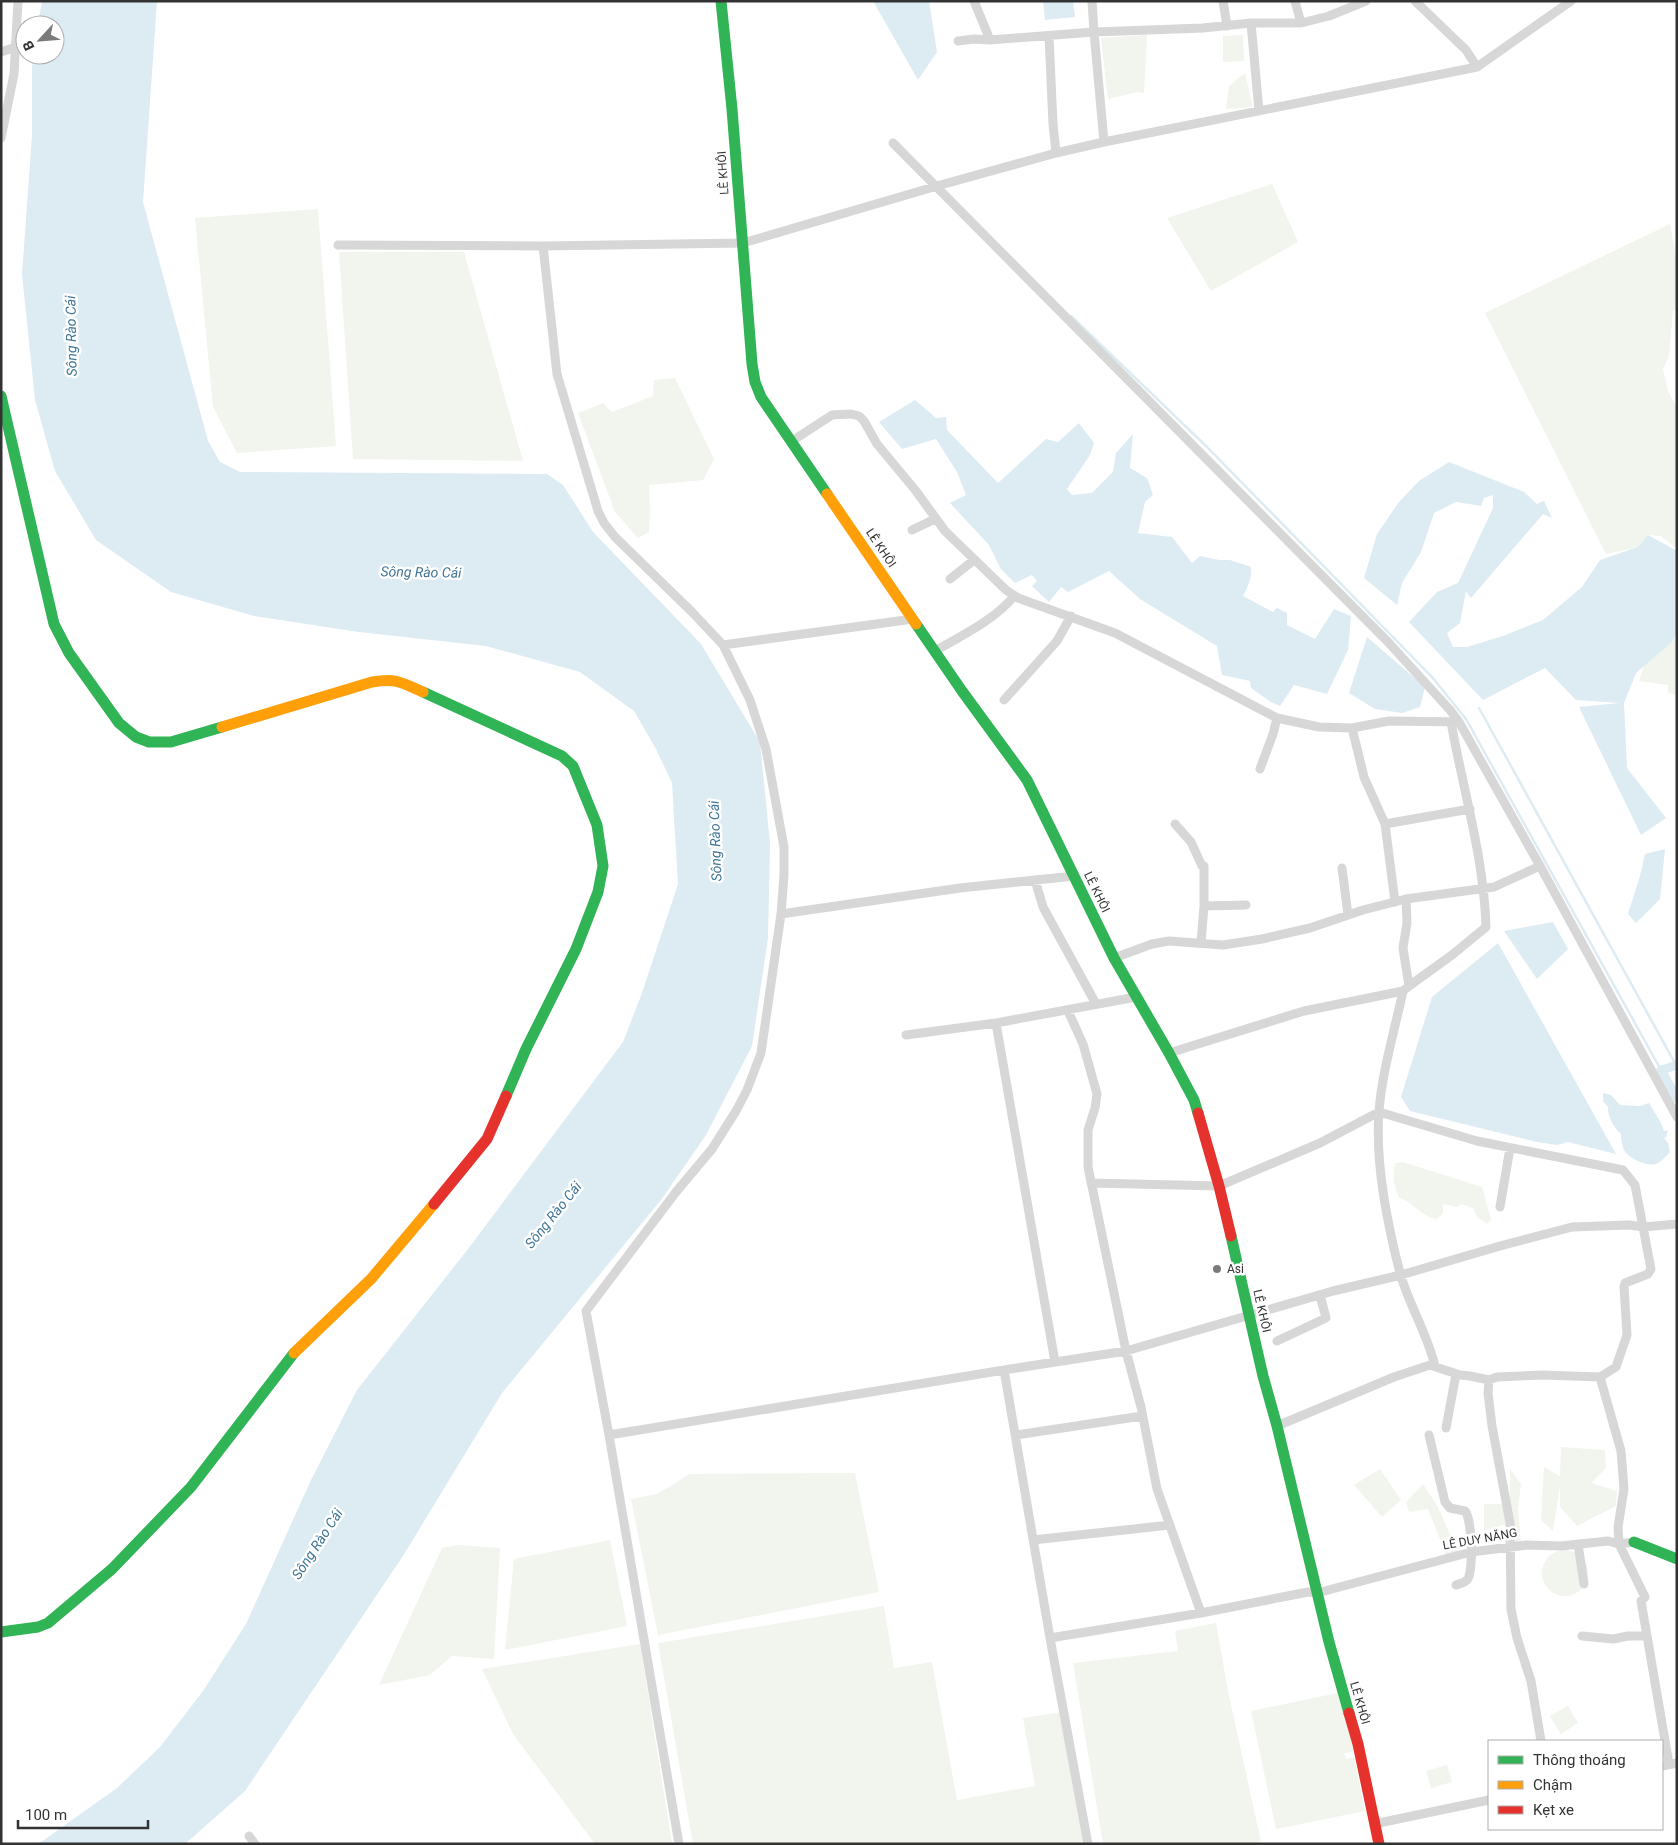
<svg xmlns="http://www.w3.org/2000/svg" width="1678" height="1845" viewBox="0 0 1678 1845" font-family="Roboto,sans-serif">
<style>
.green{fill:#f1f5ed}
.water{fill:#ddebf3}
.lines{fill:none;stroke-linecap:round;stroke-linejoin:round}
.stream{stroke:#ddebf3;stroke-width:2.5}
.canal{stroke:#ddebf3;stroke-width:9}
.street{stroke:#d7d7d7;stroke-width:9}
.fast{stroke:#30b455;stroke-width:11}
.slow{stroke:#ff9f0a;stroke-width:11}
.jam{stroke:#e5322d;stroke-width:11}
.poi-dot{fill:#7a7a7a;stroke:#fff;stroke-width:2}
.labels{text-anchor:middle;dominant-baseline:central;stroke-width:5;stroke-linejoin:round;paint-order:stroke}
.street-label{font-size:12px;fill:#333;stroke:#fff}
.poi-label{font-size:12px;fill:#333;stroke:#fff;text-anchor:start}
.water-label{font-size:14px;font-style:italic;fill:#3f7597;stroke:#fff}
</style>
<rect width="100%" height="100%" fill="#fff"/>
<path class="green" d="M 1147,35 L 1144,93 L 1138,92 L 1108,99 L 1101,38 Z
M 1243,35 L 1244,61 L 1223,62 L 1223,36 Z
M 1245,73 L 1253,107 L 1226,109 L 1229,86 Z
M 1272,184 L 1298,242 L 1211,291 L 1167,218 Z
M 318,209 L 336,446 L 237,453 L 213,407 L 195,218 Z
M 1670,224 L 1677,262 L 1677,309 L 1673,311 L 1669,356 L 1663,369 L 1668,391 L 1677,408 L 1677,549 L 1661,536 L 1648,535 L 1645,546 L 1606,554 L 1485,313 Z
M 339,252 L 464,252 L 523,461 L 353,459 Z
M 675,378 L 714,459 L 703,480 L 649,485 L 650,509 L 649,532 L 638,538 L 615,512 L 578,413 L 603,403 L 612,412 L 653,396 L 654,380 Z
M 1677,632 L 1677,695 L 1668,693 L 1668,685 L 1639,681 L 1646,660 L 1672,642 Z
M 1403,1162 L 1482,1187 L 1491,1219 L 1487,1224 L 1477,1217 L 1473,1208 L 1461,1204 L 1457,1207 L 1443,1204 L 1443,1213 L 1437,1219 C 1421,1217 1414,1202 1399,1198 C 1394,1187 1392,1174 1395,1163 Z
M 1561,1447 L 1605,1450 L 1606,1468 L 1591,1483 L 1617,1491 L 1616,1506 L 1577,1526 L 1560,1507 L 1560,1486 L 1553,1531 L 1541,1520 L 1544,1467 L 1560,1476 Z
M 1380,1469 L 1401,1500 L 1382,1517 L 1354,1485 Z
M 1510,1469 L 1521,1484 L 1518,1509 L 1521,1544 L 1510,1546 L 1510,1523 L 1484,1531 L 1484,1504 L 1505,1504 L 1510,1522 Z
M 855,1473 L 879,1592 L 658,1635 L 631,1499 L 657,1494 L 690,1474 Z
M 1423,1484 L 1438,1507 L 1460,1557 L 1449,1562 L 1428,1509 L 1409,1512 L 1406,1502 Z
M 610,1540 L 627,1626 L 505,1650 L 514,1559 Z
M 457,1545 L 500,1548 L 494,1659 L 452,1656 L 430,1675 L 379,1685 L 442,1548 Z
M1542 1573a23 23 0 1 1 46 0a23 23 0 1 1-46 0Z
M 884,1606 L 894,1668 L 932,1662 L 957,1800 L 1035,1786 L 1023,1718 L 1062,1712 L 1085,1844 L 693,1844 L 658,1643 Z
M 1216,1623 L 1228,1691 L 1261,1842 L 1248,1844 L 1103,1844 L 1073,1663 L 1178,1651 L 1175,1631 Z
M 640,1644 L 672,1844 L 595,1844 L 513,1734 L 482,1669 Z
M 1343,1692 L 1356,1751 L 1344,1753 L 1346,1759 L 1354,1757 L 1365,1811 L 1276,1829 L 1251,1711 Z
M 1568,1706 L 1578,1723 L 1561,1734 L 1550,1716 Z
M 1447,1765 L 1452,1782 L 1431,1788 L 1426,1771 Z"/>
<path class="water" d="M 42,1 L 157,1 L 143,202 L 208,441 L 220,462 L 240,472 L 547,474 L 563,485 L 593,532 L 701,644 L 760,742 L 770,843 L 768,938 L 752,1046 L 706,1135 L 661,1200 L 502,1393 L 403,1556 L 245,1791 L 185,1844 L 37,1844 L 44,1840 L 117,1788 L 160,1747 L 203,1691 L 246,1624 L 311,1480 L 357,1390 L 468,1249 L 623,1042 L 642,993 L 678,884 L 672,783 L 656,749 L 634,711 L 580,672 L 486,646 L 359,632 L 254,616 L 171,592 L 96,540 L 55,471 L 35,400 L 22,274 L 32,136 L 32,67 L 34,55 L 55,55 L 55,25 L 38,25 Z
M 873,1 L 929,1 L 937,52 L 918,80 Z
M 1043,1 L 1073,1 L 1075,17 L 1045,20 Z
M 915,400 L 936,418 L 946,417 L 947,430 L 998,483 L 1046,439 L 1058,442 L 1079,423 L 1094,443 L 1090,455 L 1067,489 L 1072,495 L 1092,493 L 1113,472 L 1116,453 L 1133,434 L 1130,468 L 1147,478 L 1153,495 L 1145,502 L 1138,533 L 1172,537 L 1192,563 L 1200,556 L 1219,560 L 1230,560 L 1251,567 C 1252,577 1248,587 1243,596 L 1273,612 L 1277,608 L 1287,613 L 1287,625 L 1315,639 L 1334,609 L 1351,616 L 1348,650 L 1327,694 L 1294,685 L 1280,706 L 1271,702 L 1251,688 L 1250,681 L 1222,675 L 1217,646 L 1140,599 L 1109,571 L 1068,592 L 1061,587 L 1049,602 L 1032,586 L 1037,581 L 1032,575 L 1015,583 L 1001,569 L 989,545 L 950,503 L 966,495 L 957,472 L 936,439 L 902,449 L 879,422 Z
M 1449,462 L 1524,492 L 1537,504 L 1544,501 L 1552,518 L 1543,514 L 1471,598 L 1466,591 L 1460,623 L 1447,633 L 1453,647 L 1467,647 L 1503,636 L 1543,620 L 1582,587 L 1600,560 L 1638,547 L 1648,535 L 1677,551 L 1677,632 L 1672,642 L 1636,673 L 1624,703 L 1627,768 L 1666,818 L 1641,835 L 1579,707 L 1620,703 L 1576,700 L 1545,668 L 1483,700 L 1409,622 L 1437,592 L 1458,583 L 1493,508 L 1493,495 L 1484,498 L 1481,506 L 1456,502 L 1434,513 L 1421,552 L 1402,583 L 1397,605 L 1364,578 L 1377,534 L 1399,502 L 1419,481 Z
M 1367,637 L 1425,687 L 1420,707 L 1402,713 L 1375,709 L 1349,693 Z
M 1665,849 L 1660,899 L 1636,923 L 1628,914 L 1640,876 L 1645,854 Z
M 1553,922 L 1568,949 L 1537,979 L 1504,931 Z
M 1498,943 L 1616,1154 L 1568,1142 L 1557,1145 L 1537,1142 L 1410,1111 L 1401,1097 L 1432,997 Z
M 1603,1093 L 1611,1095 L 1620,1105 L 1640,1106 L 1649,1103 L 1661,1123 L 1664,1131 L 1668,1130 L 1666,1137 L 1664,1138 L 1668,1143 L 1670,1152 C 1667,1155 1662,1161 1658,1163 C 1650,1168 1632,1160 1626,1153 C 1622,1148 1621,1140 1621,1134 C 1613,1126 1608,1118 1608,1107 L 1603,1101 Z"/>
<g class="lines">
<path class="stream" d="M 1071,316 L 1207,447 L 1432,677 L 1466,719 L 1661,1070
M 1479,708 L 1676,1065"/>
<path class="canal" d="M 1677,1065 L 1661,1070 L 1677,1098"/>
<path class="street" d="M 974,1 L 990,40 L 1094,32 L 1104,142 L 1477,67 L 1571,1
M 1092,1 L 1094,32 L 1203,28 L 1251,23 L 1301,23 L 1329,16 L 1366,1
M 1223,1 L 1227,26
M 1295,1 L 1301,23
M 1415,1 L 1466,50 L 1477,67
M 1251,23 L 1259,111
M 1049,36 L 1053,124 L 1056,153
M 958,41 L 974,39 L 990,40
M 1,52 L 16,47
M 1,138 L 14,74 L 18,1
M 893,143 L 1388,642 L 1450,710 L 1459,722 L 1540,866 L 1677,1117
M 338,245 L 543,246 L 743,243 L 937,186 L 1056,153 L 1104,142
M 543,246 L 557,374 L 598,511 L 604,523 L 615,537 L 692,612 L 723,645 L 913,619
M 792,441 L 832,415 L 851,414 L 859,416 L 864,421 L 877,444 L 916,491 L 945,531 L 1006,590 L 1018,598 L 1115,633 L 1277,718 L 1319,727 L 1352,728 L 1389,721 L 1459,722
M 912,530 L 935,519
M 950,579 L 974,560
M 723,645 L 750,700 L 766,749 L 784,847 L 784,875 L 781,914 L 960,888 L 1074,876
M 935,651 C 961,636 996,619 1014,596
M 1004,700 L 1057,641 L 1071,616
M 1352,728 L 1364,777 L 1385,824 L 1395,902
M 1260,769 L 1273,734 L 1277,718
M 1175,824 L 1191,842 L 1202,866
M 1385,824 L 1470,809
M 1342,868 L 1348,915
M 1035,880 L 1043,907 L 1096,1004
M 1406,899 L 1407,923 L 1403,948 L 1409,986 L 1403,991 C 1395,1029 1382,1072 1379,1111 C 1375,1162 1387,1223 1400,1273 C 1409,1305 1427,1333 1435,1366
M 1204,906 L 1246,905
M 1201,943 L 1204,906 L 1204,866
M 1114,958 L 1152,944 L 1169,941 L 1223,945 L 1262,939 L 1310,928 L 1363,910 L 1406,899 L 1494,887 L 1540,866
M 1409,986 L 1452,955 L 1486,927 C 1484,857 1463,790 1451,722
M 1068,1011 L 1083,1044 L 1097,1094 L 1095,1108 L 1088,1130 L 1088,1167 L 1126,1351 L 1141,1407 L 1157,1489 L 1201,1613
M 996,1023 L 1055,1362
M 906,1035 L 996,1023 L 1136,997
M 1169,1053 L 1304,1011 L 1403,991
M 1091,1183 L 1219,1186 L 1320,1143 L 1379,1112 L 1477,1141 L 1623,1170 L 1635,1185 L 1651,1269 L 1648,1274 L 1625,1283 L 1624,1287 L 1627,1335 L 1616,1367 L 1600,1377 L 1621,1451 L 1624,1489 L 1618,1527 L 1619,1544 L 1645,1597 L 1641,1601 L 1669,1764
M 1500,1207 L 1510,1148
M 1277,1341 L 1326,1318 L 1320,1295
M 1004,1370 L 1050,1638 L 1088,1844
M 1489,1380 L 1488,1393 L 1492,1426 L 1510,1523 L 1511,1609 L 1517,1638 L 1531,1681 L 1541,1741
M 1277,1426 L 1394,1377 L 1430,1365 L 1460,1375 L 1470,1376 L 1489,1380 L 1497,1377 L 1542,1375 L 1600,1377
M 1446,1428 L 1456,1374
M 609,1435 L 1004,1370 L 1126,1351 L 1333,1291 L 1401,1275 L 1500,1246 L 1572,1227 L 1629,1225 L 1643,1227 L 1677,1224
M 1016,1435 L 1142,1416
M 1429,1435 L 1445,1502 L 1450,1508 L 1465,1511 C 1472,1519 1474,1572 1467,1580 C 1464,1583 1459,1584 1456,1585
M 1033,1540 L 1170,1525
M 1578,1544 L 1584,1584
M 1582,1636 L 1613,1639 L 1628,1636 L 1647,1636
M 1050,1638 L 1201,1613 L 1308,1592 L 1317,1593 L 1471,1552 L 1527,1545 L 1561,1546 L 1608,1541 L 1619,1544 L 1634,1542
M 1662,1766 L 1677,1763
M 1374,1824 L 1489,1800
M 249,1836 L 255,1844
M 679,1844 L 609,1435 L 586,1311 L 676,1192 L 712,1149 L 736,1111 L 747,1090 L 761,1053 L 781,914"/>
<path class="fast" d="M 721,1 L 732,109 L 752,364 L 755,382 L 761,397 L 827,494
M 1,396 L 54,624 L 69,653 L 119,723 L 136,737 L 149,742 L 171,742 L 222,727
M 916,624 L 962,691 L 1027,780 L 1114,958 L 1169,1053 L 1194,1100 L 1198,1113
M 423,692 L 562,756 L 573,766 L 597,825 L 603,866 L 598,892 L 576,949 L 526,1049 L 506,1096
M 1231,1236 L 1263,1376 L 1277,1426 L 1329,1642 L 1349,1713
M 1634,1542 L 1677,1559
M 1,1632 L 38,1627 L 48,1623 L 112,1569 L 191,1487 L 294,1353"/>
<path class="slow" d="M 827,494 L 916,624
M 222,727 L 372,682 C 397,678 400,682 423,692
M 294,1353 L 371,1279 L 434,1204"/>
<path class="jam" d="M 1198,1113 L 1219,1186 L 1231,1236
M 434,1204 L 487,1139 L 506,1096
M 1349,1713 L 1358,1744 L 1379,1844"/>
</g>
<circle class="poi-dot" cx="1217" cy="1269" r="5"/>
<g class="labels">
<g class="street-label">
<text transform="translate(723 173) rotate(-94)">LÊ KHÔI</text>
<text transform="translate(881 548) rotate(56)">LÊ KHÔI</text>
<text transform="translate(1097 892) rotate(64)">LÊ KHÔI</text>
<text transform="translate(1262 1311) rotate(77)">LÊ KHÔI</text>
<text transform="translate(1480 1539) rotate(-10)">LÊ DUY NĂNG</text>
<text transform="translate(1360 1703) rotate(74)">LÊ KHÔI</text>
</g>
<g class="poi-label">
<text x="1227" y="1269">Asi</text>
</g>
<g class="water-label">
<text transform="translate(71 336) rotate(-91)">Sông Rào Cái</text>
<text transform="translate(421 572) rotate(1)">Sông Rào Cái</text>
<text transform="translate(715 841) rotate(-92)">Sông Rào Cái</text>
<text transform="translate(553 1215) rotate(-51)">Sông Rào Cái</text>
<text transform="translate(317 1544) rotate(-57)">Sông Rào Cái</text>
</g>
</g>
<rect width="1678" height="1845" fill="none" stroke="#333333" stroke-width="5"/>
<rect x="1488" y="1740" width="175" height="90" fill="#ffffff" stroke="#adadad"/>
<rect x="1498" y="1756" width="25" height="8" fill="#30b455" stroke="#adadad"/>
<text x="1533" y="1765" font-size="15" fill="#333333">Thông thoáng</text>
<rect x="1498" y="1781" width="25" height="8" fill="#ff9f0a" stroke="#adadad"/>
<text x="1533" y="1790" font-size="15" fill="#333333">Chậm</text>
<rect x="1498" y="1806" width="25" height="8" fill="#e5322d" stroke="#adadad"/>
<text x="1533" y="1815" font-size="15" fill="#333333">Kẹt xe</text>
<g transform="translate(40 40) rotate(244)"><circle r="24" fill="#ffffff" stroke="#adadad"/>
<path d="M0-4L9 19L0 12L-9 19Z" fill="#7a7a7a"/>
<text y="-8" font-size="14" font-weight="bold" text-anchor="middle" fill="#333333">B</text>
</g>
<path d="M18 1820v8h130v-8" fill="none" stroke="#333333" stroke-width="2.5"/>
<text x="25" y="1820" font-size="15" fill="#333333" stroke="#ffffff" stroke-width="4" paint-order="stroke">100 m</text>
</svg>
